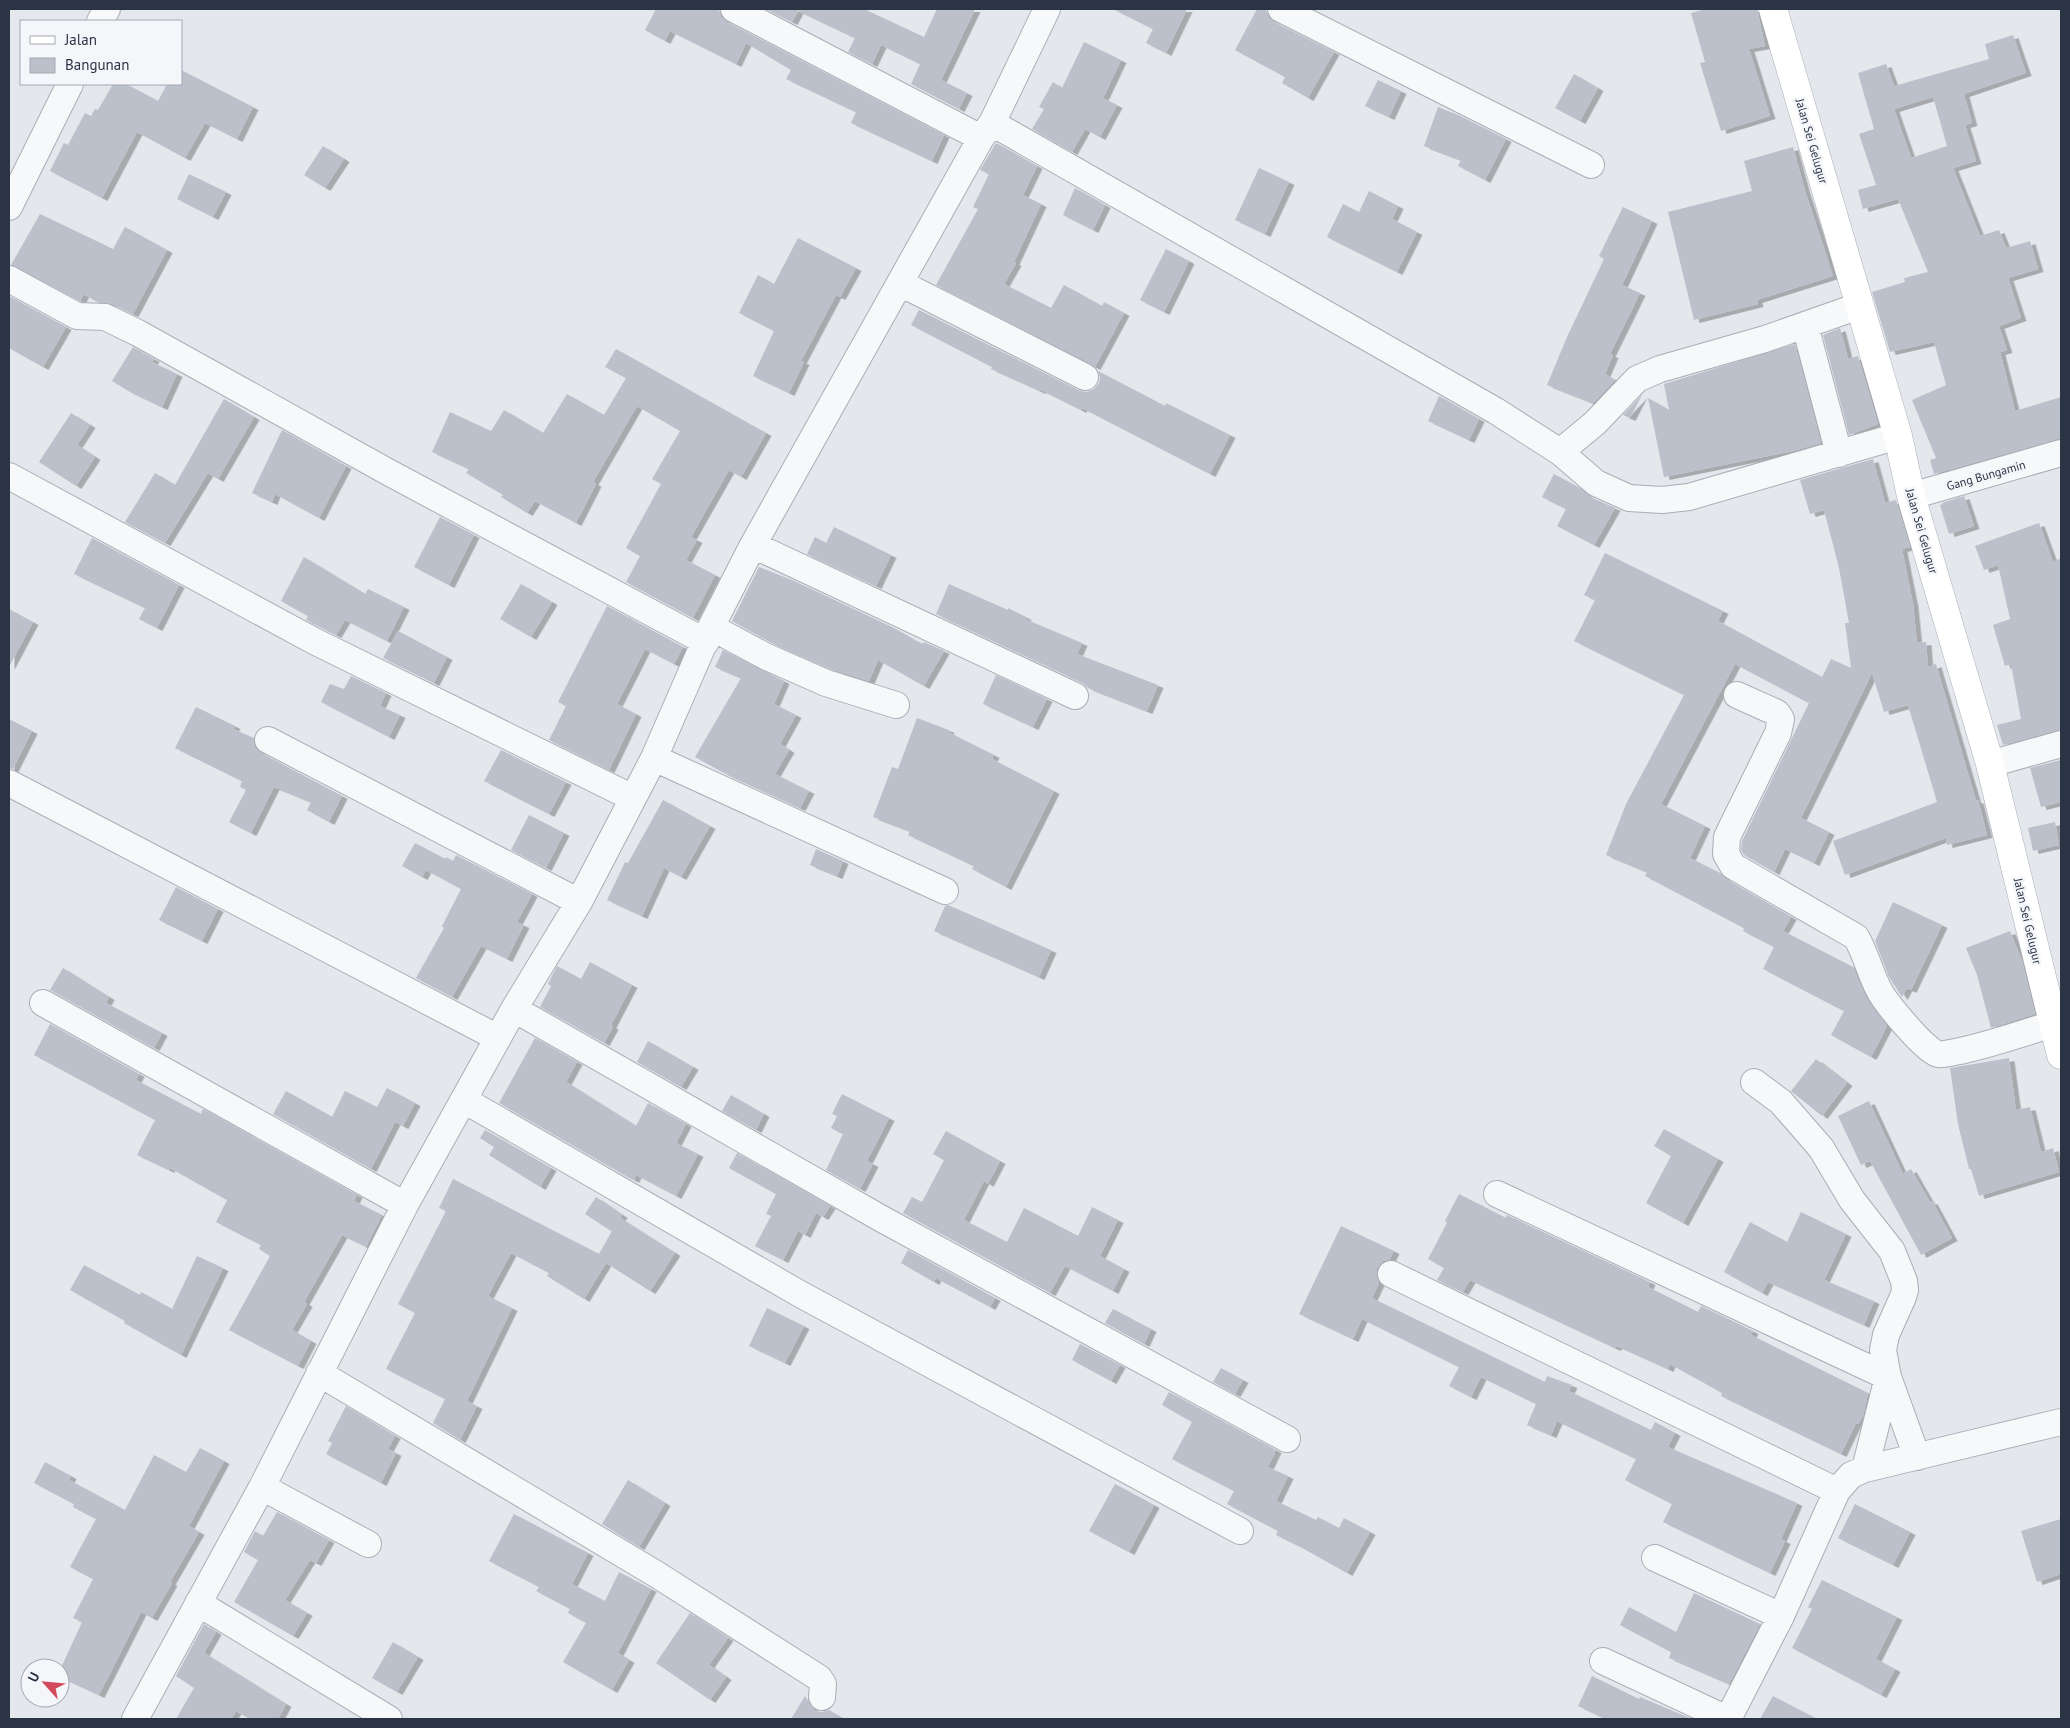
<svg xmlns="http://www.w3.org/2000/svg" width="2070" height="1728" viewBox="0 0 2070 1728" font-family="'PT Sans',sans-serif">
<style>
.building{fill:#bbc0ca;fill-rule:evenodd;filter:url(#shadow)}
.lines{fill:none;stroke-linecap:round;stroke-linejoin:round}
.minor-casing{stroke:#a9aeb7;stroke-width:28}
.secondary-casing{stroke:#a9aeb7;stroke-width:29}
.minor{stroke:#f7f8fa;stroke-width:26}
.secondary{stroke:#fff;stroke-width:28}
.labels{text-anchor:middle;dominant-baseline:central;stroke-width:5;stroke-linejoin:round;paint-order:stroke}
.street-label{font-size:12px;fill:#2b3445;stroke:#f4f6f9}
</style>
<defs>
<filter id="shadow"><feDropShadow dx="5.5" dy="3" stdDeviation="0" flood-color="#0004"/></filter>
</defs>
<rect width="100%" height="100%" fill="#e4e7ec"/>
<path class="building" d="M 656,9 L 719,9 L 721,17 L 727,22 L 944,135 L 932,161 L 851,123 L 856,112 L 786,79 L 791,70 L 746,43 L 736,64 L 670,31 L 665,41 L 645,30 Z
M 766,9 L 864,9 L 924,37 L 937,9 L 975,9 L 941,80 L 967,93 L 959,109 L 911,84 L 920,64 L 881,45 L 872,64 L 848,52 L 855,38 L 798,11 L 792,22 Z
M 1113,9 L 1187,9 L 1166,53 L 1146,43 L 1153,29 Z
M 1257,9 L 1266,10 L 1269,18 L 1274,22 L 1334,52 L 1308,98 L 1282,83 L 1285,77 L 1235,50 Z
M 1706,9 L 1757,9 L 1765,46 L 1749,49 L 1770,116 L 1721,131 L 1700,63 L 1705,62 L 1691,13 Z
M 2013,35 L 2026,73 L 1964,94 L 1972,123 L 1965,125 L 1976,161 L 1953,168 L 1980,236 L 1999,230 L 2006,248 L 2030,241 L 2038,269 L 2008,278 L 2021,318 L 1999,326 L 2007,350 L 2000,352 L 2015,411 L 2061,397 L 2061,438 L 1934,474 L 1930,460 L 1936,458 L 1912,400 L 1946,385 L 1934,342 L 1890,352 L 1872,292 L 1905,282 L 1904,278 L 1928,272 L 1898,199 L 1863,209 L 1858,190 L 1876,185 L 1859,134 L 1874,129 L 1858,73 L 1886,64 L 1894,86 L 1989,59 L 1985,44 ZM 1933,97 L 1947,146 L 1911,158 L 1894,109 Z
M 1084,42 L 1121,60 L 1103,98 L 1117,105 L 1100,137 L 1085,129 L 1072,152 L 1032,129 L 1044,109 L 1039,107 L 1053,82 L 1062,88 Z
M 181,70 L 253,107 L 237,139 L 205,123 L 185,158 L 137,132 L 102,198 L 50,171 L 64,143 L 68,145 L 85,113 L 91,116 L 95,109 L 98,110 L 113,84 L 126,84 L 158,101 L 167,84 L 181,84 Z
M 1574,74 L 1598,88 L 1580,121 L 1555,108 Z
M 1378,80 L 1401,91 L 1389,117 L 1365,106 Z
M 1438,107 L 1458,115 L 1506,139 L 1485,180 L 1458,166 L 1461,160 L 1424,146 Z
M 996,143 L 1037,166 L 1023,195 L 1041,204 L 1014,262 L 1016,263 L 1004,284 L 1051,308 L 1064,285 L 1102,306 L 1104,302 L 1124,313 L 1095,367 L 936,285 L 978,209 L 973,207 L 989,174 L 980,170 Z
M 323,146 L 344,159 L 325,188 L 304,175 Z
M 1793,147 L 1805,191 L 1833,276 L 1757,300 L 1758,304 L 1694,320 L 1668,212 L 1752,191 L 1744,161 Z
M 1259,168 L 1289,182 L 1265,234 L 1235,220 Z
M 189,174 L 226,192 L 213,217 L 177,199 Z
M 1075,188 L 1105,205 L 1093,230 L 1063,215 Z
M 1369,191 L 1398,206 L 1392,219 L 1417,232 L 1397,272 L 1327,237 L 1343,204 L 1359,212 Z
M 1623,207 L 1652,221 L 1622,285 L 1640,293 L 1610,354 L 1613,355 L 1605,374 L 1615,380 L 1593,403 L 1547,385 L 1567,337 L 1604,259 L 1599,256 Z
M 40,214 L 113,249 L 125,227 L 167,250 L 133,314 L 112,304 L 97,302 L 84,294 L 80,301 L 11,265 Z
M 798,238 L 856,268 L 840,297 L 836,295 L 801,361 L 804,362 L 789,393 L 753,376 L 774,331 L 739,313 L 758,275 L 774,284 Z
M 1166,249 L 1189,261 L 1164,312 L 1140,300 Z
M 9,296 L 66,327 L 43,367 L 9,348 Z
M 919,310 L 1078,390 L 1086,392 L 1094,389 L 1099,383 L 1100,377 L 1098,371 L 1165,406 L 1166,403 L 1230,435 L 1210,474 L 1082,408 L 1081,410 L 1041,390 L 1040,391 L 991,369 L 992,367 L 911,325 Z
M 1840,328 L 1848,359 L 1858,356 L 1878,424 L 1849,435 L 1823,335 Z
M 1795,344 L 1821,443 L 1793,451 L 1664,477 L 1648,398 L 1669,410 L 1664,384 Z
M 133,347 L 154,359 L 152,362 L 177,374 L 162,407 L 132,393 L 112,381 Z
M 616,349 L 766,433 L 741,477 L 729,470 L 691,537 L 697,540 L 686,560 L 715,575 L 693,618 L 626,582 L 640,556 L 626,548 L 661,484 L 652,479 L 680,431 L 637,406 L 593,482 L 596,484 L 576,523 L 535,501 L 527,513 L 501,497 L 503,495 L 466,473 L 469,469 L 432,452 L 450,412 L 491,431 L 504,410 L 543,433 L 567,394 L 604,415 L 626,378 L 605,367 Z
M 1642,395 L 1630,418 L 1623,415 Z
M 1439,396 L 1479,419 L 1469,440 L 1428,421 Z
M 224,399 L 254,417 L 218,479 L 208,473 L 165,543 L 125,522 L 155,473 L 175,485 Z
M 71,413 L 90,425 L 77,445 L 95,457 L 76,486 L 39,462 Z
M 282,430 L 346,466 L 319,518 L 275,494 L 272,502 L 252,493 Z
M 1873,459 L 1885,503 L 1896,500 L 1910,547 L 1902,549 L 1913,604 L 1917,643 L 1926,642 L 1928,667 L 1936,664 L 1976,801 L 1978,800 L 1987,835 L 1947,845 L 1946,838 L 1845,875 L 1833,841 L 1937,802 L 1908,705 L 1884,712 L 1872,673 L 1801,818 L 1829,832 L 1814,863 L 1785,849 L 1774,872 L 1744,855 L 1741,850 L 1742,841 L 1809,703 L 1735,664 L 1661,804 L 1705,826 L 1690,858 L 1720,873 L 1726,879 L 1791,917 L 1783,931 L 1853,967 L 1866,998 L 1887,1026 L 1871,1057 L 1831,1035 L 1844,1011 L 1763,969 L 1774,947 L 1743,931 L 1744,928 L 1645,876 L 1647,872 L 1606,855 L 1626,804 L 1684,695 L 1574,641 L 1595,600 L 1584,595 L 1605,553 L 1723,611 L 1718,621 L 1822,677 L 1831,659 L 1851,668 L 1845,623 L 1849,623 L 1839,568 L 1824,510 L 1810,514 L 1800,480 Z
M 1554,474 L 1578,487 L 1590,497 L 1615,508 L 1594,545 L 1557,526 L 1566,509 L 1542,497 Z
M 1964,496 L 1974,526 L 1949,534 L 1940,505 L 1943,504 L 1942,503 Z
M 440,517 L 474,535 L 449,585 L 414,567 Z
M 2039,523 L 2053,562 L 2061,558 L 2061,729 L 2003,745 L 1997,725 L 2021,719 L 2011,664 L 2005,666 L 1993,625 L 2010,619 L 1998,565 L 1984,570 L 1975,546 Z
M 834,527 L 891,555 L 876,586 L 807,554 L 815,537 L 826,543 Z
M 92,538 L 179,585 L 157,628 L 139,619 L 145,608 L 74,574 Z
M 304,557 L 365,594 L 368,589 L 404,607 L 387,641 L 345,620 L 336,635 L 306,620 L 308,616 L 281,601 Z
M 759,567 L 792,580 L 892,627 L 922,644 L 924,642 L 944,651 L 924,686 L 878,660 L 869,681 L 831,669 L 774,644 L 732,621 Z
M 521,584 L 552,602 L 531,637 L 500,619 Z
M 949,584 L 1008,610 L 1008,608 L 1026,617 L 1025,619 L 1082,643 L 1077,654 L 1158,685 L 1147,711 L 1088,688 L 1081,682 L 936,614 Z
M 607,606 L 683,647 L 674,664 L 645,649 L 617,704 L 636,714 L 609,770 L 549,740 L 566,706 L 558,702 Z
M 9,609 L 33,622 L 9,667 Z
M 398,631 L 447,657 L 434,683 L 383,658 Z
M 723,650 L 784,681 L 774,704 L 796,715 L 780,744 L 789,750 L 775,774 L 809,791 L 800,808 L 728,775 L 695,757 L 741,678 L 715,667 Z
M 996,675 L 1047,699 L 1033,727 L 983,704 Z
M 351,676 L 386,693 L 380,706 L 400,715 L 389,737 L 321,702 L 330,684 L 344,689 Z
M 196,707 L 235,726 L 233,729 L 254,738 L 255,748 L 261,753 L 342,796 L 329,822 L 307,810 L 311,802 L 274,787 L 251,833 L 229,822 L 246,790 L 240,787 L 242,781 L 175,748 Z
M 917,718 L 949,730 L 948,732 L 994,755 L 992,759 L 1054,791 L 1006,887 L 972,869 L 974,866 L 908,835 L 910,831 L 873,817 L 892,767 L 898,769 Z
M 9,719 L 32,731 L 13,769 L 9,768 Z
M 501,750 L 566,782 L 549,814 L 484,781 Z
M 2061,760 L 2061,802 L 2041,807 L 2030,768 Z
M 663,800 L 710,826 L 681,877 L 664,868 L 642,916 L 607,900 L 625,862 L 628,863 Z
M 529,815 L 564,833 L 546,868 L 511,850 Z
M 2055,822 L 2059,845 L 2033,851 L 2028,828 Z
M 415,843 L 445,859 L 446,857 L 453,861 L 456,855 L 532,894 L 517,922 L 524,925 L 507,959 L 481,946 L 452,997 L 416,978 L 444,928 L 442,926 L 461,889 L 426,870 L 422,877 L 402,866 Z
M 816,849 L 843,861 L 837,876 L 810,865 Z
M 176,887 L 218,909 L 202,941 L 159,920 Z
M 1893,902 L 1942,925 L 1911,990 L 1907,988 L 1902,997 L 1889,977 L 1875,941 Z
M 948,905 L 1051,950 L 1039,977 L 934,931 L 945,906 Z
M 2010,931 L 2022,961 L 2035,1014 L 1991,1028 L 1977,975 L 1966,948 Z
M 590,962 L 632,985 L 611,1025 L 613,1027 L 604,1043 L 540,1007 L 551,986 L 548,984 L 557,966 L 581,979 Z
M 63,968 L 109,997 L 106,1003 L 162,1033 L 154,1048 L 50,990 Z
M 50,1024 L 139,1074 L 136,1080 L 201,1114 L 203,1109 L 357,1195 L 354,1201 L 382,1215 L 366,1247 L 342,1235 L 304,1302 L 307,1304 L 292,1330 L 311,1341 L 298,1366 L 229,1330 L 270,1256 L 259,1249 L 261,1245 L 216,1222 L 227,1200 L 170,1168 L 169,1170 L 137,1155 L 155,1120 L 34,1055 Z
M 535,1038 L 577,1062 L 566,1082 L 636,1126 L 648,1103 L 686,1124 L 676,1143 L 698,1154 L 676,1196 L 636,1175 L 634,1180 L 626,1176 L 499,1103 Z
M 648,1041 L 693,1067 L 681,1087 L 637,1062 Z
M 2009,1058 L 2016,1110 L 2030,1107 L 2041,1152 L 2053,1148 L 2059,1172 L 1979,1196 L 1971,1169 L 1969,1169 L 1958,1124 L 1950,1068 Z
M 1816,1059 L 1847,1083 L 1822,1116 L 1791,1091 Z
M 387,1088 L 415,1103 L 403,1126 L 395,1122 L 371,1169 L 273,1114 L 286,1091 L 332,1117 L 345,1091 L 377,1107 Z
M 842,1094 L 889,1118 L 867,1161 L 873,1164 L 860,1189 L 826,1170 L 843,1134 L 831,1128 L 837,1116 L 832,1114 Z
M 731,1095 L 764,1114 L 756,1130 L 722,1111 Z
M 1869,1101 L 1903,1174 L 1911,1169 L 1930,1202 L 1932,1201 L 1952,1238 L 1921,1255 L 1870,1161 L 1861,1165 L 1838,1116 Z
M 1664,1129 L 1718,1159 L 1683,1223 L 1646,1203 L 1671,1156 L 1654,1146 Z
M 485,1130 L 551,1168 L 540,1187 L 489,1155 L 494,1147 L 480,1138 Z
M 946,1131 L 1000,1161 L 988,1184 L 984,1181 L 964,1220 L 1007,1242 L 1024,1208 L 1078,1236 L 1092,1207 L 1118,1220 L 1100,1256 L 1124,1269 L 1113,1291 L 1065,1266 L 1050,1293 L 903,1213 L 912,1197 L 922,1202 L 944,1160 L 933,1154 Z
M 737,1153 L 830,1206 L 823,1217 L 816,1213 L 805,1235 L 798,1231 L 783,1260 L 755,1246 L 771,1216 L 766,1214 L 776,1194 L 729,1168 Z
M 453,1179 L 599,1254 L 617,1222 L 611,1231 L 585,1214 L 596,1197 L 622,1215 L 620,1218 L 675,1253 L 650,1291 L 606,1263 L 584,1299 L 547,1276 L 549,1273 L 511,1253 L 488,1296 L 512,1308 L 467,1401 L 477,1406 L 460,1440 L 433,1423 L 445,1399 L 386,1369 L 415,1313 L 398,1304 L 446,1211 L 439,1208 Z
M 1459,1194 L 1506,1218 L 1507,1215 L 1650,1282 L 1648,1287 L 1698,1312 L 1701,1306 L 1741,1325 L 1753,1331 L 1751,1335 L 1868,1393 L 1863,1416 L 1858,1424 L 1856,1423 L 1841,1454 L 1721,1396 L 1722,1393 L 1670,1364 L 1668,1369 L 1617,1346 L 1615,1348 L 1470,1280 L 1463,1292 L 1437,1280 L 1444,1268 L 1428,1259 L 1447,1223 L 1445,1221 Z
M 1801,1212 L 1846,1234 L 1824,1280 L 1874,1301 L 1864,1325 L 1768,1282 L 1762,1293 L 1724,1272 L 1750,1222 L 1787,1242 Z
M 1341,1226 L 1394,1251 L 1390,1259 L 1383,1261 L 1377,1268 L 1376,1276 L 1379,1283 L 1372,1298 L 1545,1382 L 1547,1376 L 1572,1385 L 1569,1391 L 1651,1430 L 1655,1422 L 1675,1433 L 1668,1447 L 1797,1503 L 1781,1539 L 1785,1541 L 1770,1573 L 1663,1522 L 1672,1504 L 1625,1480 L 1636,1459 L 1557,1421 L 1551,1435 L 1527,1425 L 1536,1404 L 1481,1377 L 1471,1397 L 1449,1386 L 1459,1367 L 1362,1319 L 1353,1339 L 1299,1314 Z
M 908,1250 L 995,1298 L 990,1307 L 936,1278 L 934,1282 L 901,1263 Z
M 197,1256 L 223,1268 L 181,1355 L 124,1323 L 125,1321 L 70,1290 L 84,1265 L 140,1295 L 141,1292 L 172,1309 Z
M 767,1308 L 804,1326 L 785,1363 L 749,1346 Z
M 1113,1309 L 1151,1329 L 1144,1344 L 1105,1323 Z
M 1080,1344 L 1120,1365 L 1111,1381 L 1072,1360 Z
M 1221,1368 L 1243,1380 L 1235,1394 L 1213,1382 Z
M 1169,1392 L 1276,1450 L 1268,1467 L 1288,1476 L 1276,1501 L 1316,1520 L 1318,1517 L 1339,1528 L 1344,1518 L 1370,1532 L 1347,1573 L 1299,1546 L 1276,1535 L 1278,1531 L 1227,1504 L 1234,1491 L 1172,1459 L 1192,1422 L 1162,1405 Z
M 346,1406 L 395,1436 L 388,1449 L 396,1453 L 381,1483 L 326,1454 L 332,1443 L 328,1441 Z
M 200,1448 L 224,1461 L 189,1526 L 199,1532 L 170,1582 L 172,1583 L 152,1618 L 141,1612 L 99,1695 L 60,1677 L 60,1670 L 82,1622 L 73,1618 L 93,1579 L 70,1567 L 96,1519 L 73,1507 L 74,1504 L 34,1483 L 45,1462 L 71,1476 L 69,1480 L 125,1510 L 154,1455 L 186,1472 Z
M 628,1480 L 665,1503 L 639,1547 L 602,1524 Z
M 1115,1484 L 1154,1505 L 1129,1552 L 1089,1531 Z
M 1855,1504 L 1910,1532 L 1893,1565 L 1838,1538 Z
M 277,1512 L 329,1540 L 316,1563 L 310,1560 L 285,1600 L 307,1613 L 293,1636 L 234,1602 L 258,1560 L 244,1552 L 255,1531 L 263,1536 Z
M 514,1514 L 588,1553 L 572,1584 L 605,1601 L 619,1572 L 651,1589 L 618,1653 L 629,1660 L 612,1690 L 563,1662 L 586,1623 L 568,1613 L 570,1609 L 536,1591 L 539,1587 L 489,1561 Z
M 2061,1519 L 2061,1574 L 2037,1582 L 2021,1531 Z
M 1822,1580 L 1897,1617 L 1876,1659 L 1895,1669 L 1881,1695 L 1792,1648 L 1812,1609 L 1808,1607 Z
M 1694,1593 L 1760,1624 L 1729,1684 L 1669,1658 L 1671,1652 L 1620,1625 L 1629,1607 L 1676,1632 Z
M 690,1613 L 728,1638 L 709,1665 L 726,1677 L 710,1700 L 656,1663 Z
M 204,1624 L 216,1632 L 204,1653 L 286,1704 L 278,1719 L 250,1719 L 236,1711 L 231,1719 L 176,1719 L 194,1688 L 176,1676 Z
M 393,1642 L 418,1657 L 397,1692 L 372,1678 Z
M 1592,1676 L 1639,1699 L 1640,1697 L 1692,1719 L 1606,1719 L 1578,1706 Z
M 805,1696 L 814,1710 L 821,1712 L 829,1710 L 844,1719 L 791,1719 Z
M 1773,1696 L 1817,1719 L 1760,1719 Z"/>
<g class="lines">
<g class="minor-casing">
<path id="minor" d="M 734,9 L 981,138
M 1281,9 L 1591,165
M 100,21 L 107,9
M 992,123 L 1496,411 L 1560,452 L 1596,483 L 1629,498 L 1662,500 L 1689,497 L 1898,436
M 9,207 L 70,84
M 9,279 L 77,316 L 105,317 L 138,333 L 388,472 L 706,642
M 900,283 L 1085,377
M 1805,325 L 1839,454
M 1560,452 L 1595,423 L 1637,379 L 1660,369 L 1765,339 L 1859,306
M 9,476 L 314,641 L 633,798
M 1911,496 L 2061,453
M 753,545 L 1075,696
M 711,627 L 767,657 L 826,683 L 896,705
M 1737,695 L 1777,713 L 1781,719 L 1778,733 L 1727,837 L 1726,854 L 1733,866 L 1856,937 C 1866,954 1870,973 1879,990 C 1885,1002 1926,1052 1938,1054 C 1944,1055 1954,1052 1960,1051 C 1992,1044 2022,1034 2052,1024
M 268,740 L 579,902
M 654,758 L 945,891
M 1990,764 L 2061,744
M 9,783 L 498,1038
M 43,1003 L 405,1205
M 514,1009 L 882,1219 L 1287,1439
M 1754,1082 L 1781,1102 L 1821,1148 L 1852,1200 L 1892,1251 L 1904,1281 L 1905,1290 L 1903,1297 L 1886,1335 L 1883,1350 L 1888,1377 L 1865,1469
M 464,1100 L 800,1294 L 1240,1531
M 1497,1194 L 1888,1377 L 1917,1457
M 1391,1274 L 1837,1491
M 319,1373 L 656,1574 L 819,1678 L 823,1684 L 822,1697
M 262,1487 L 368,1544
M 1655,1558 L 1781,1616
M 198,1603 L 389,1719
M 1603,1661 L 1727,1719
M 135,1719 L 262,1487 L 405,1205 L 514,1009 L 579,902 L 654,758 L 711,627 L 753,545 L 981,138 L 992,123 L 1047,9
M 1728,1719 L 1781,1616 L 1837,1491 L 1851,1475 L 1865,1469 L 2061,1422"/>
</g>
<g class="secondary-casing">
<path id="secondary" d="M 1773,9 L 1898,436 L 1911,496 L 1990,764 L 2061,1055"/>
</g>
<use href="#minor" class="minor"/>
<use href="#secondary" class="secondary"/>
</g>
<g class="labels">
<g class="street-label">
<text transform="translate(1812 141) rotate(74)">Jalan Sei Gelugur</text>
<text transform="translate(1986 475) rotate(-16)">Gang Bungamin</text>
<text transform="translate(1922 531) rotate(74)">Jalan Sei Gelugur</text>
<text transform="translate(2028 921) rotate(77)">Jalan Sei Gelugur</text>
</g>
</g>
<rect width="2070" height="1728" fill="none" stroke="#2b3445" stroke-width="20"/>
<rect x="20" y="20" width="162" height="65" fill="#f4f6f9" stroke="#a4a8b1"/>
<rect x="30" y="36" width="25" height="8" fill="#ffffff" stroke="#a4a8b1"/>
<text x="65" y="45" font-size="15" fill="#2b3445">Jalan</text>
<rect x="30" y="58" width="25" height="15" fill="#bbc0ca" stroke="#a4a8b1"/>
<text x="65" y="70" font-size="15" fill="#2b3445">Bangunan</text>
<g transform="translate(45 1683) rotate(297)"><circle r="24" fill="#f4f6f9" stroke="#a4a8b1"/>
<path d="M0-4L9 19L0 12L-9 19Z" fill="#d1495b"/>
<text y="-8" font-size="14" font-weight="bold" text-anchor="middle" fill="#2b3445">U</text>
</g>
</svg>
